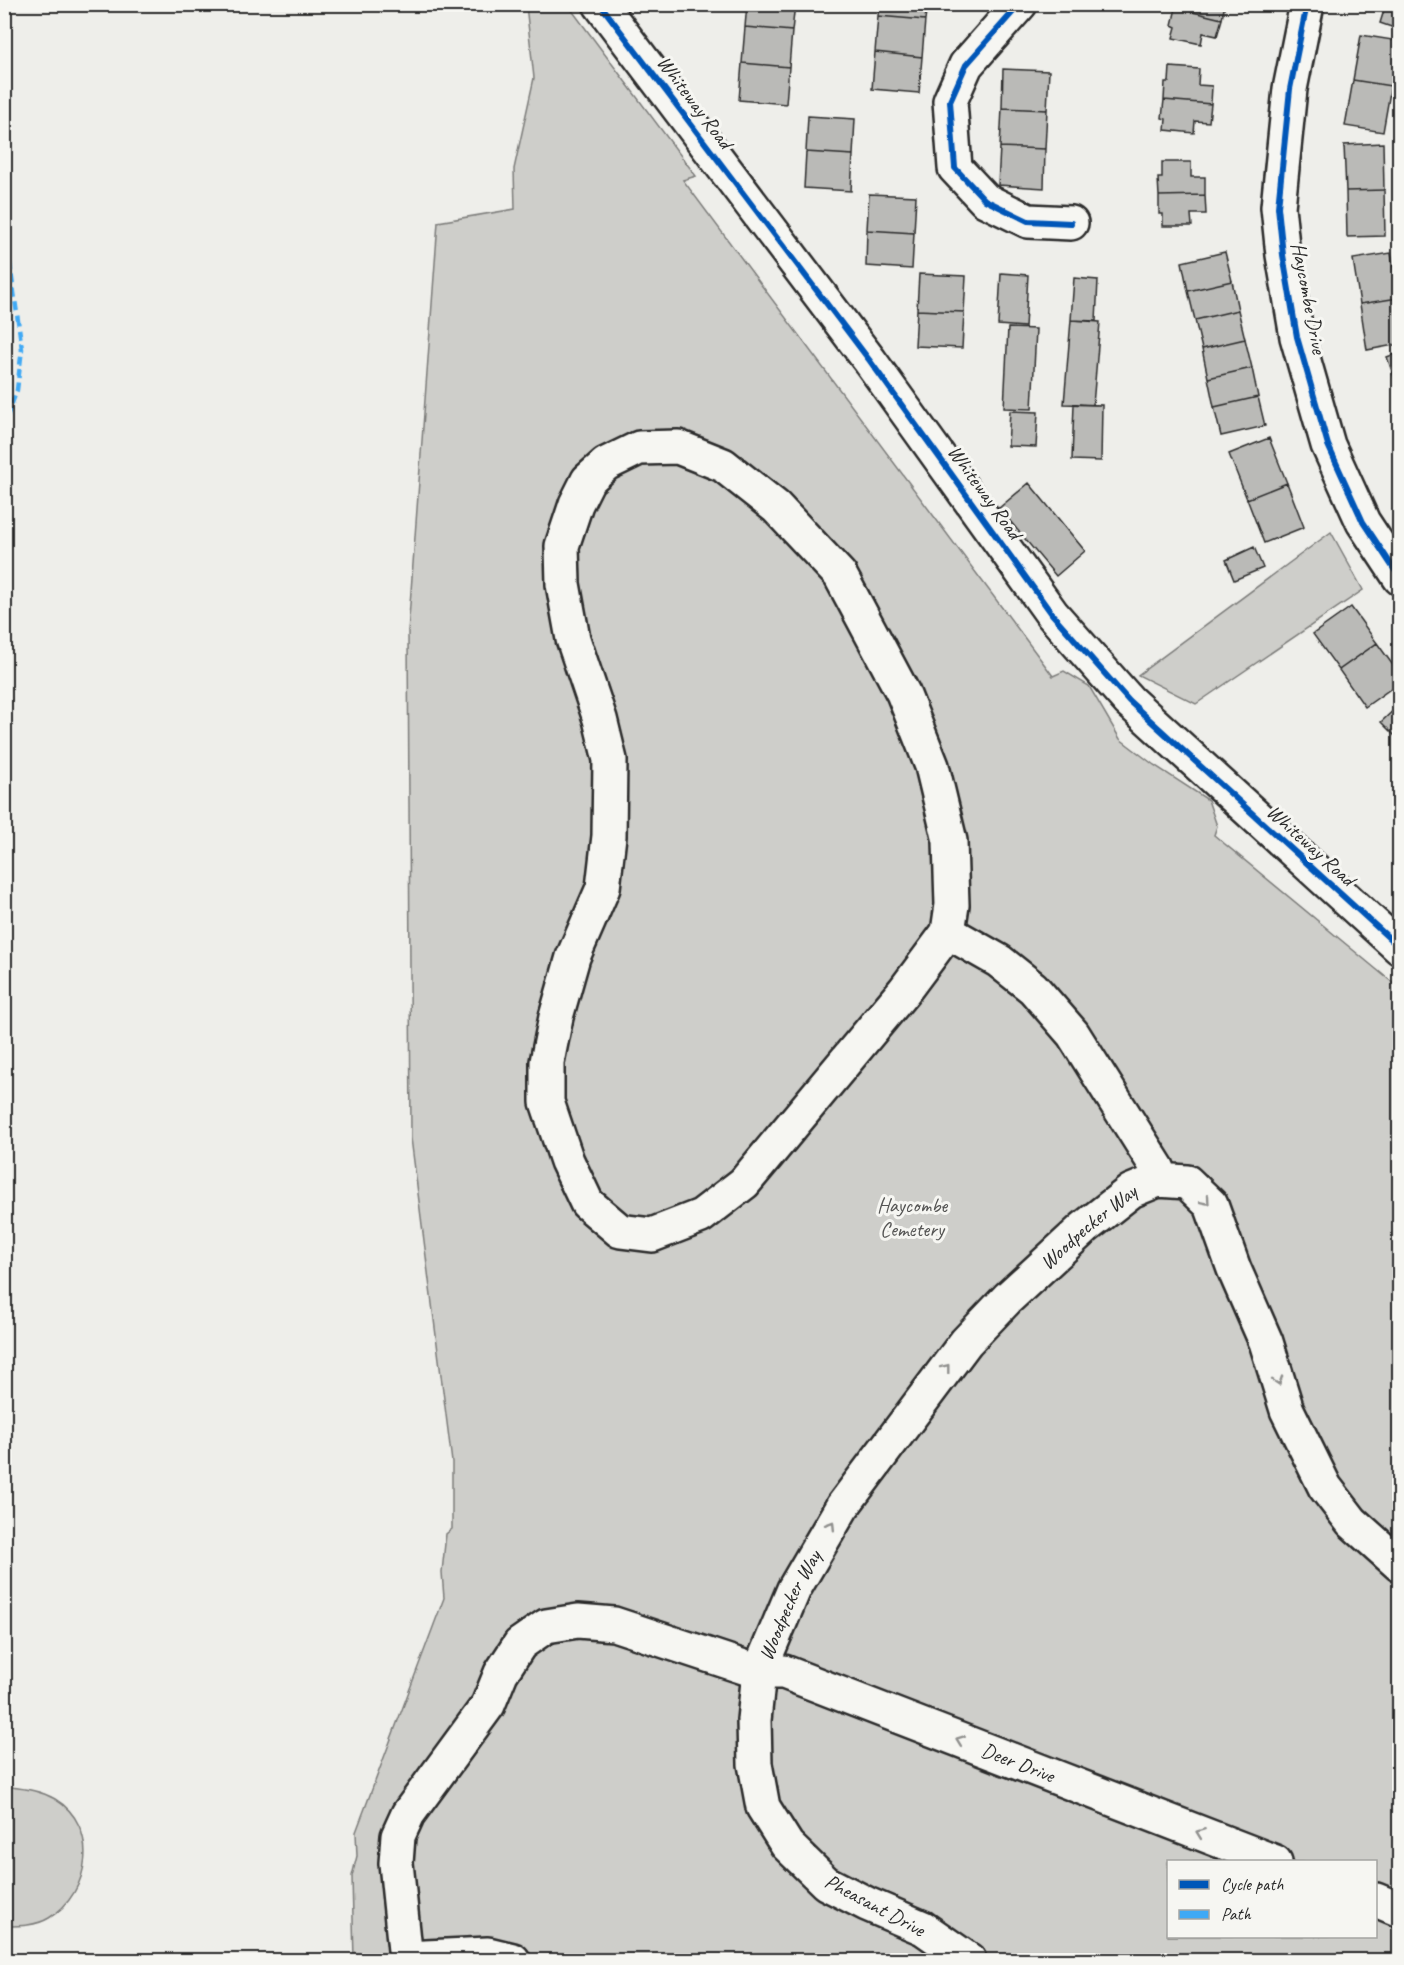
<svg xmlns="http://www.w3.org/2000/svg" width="1404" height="1965" viewBox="0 0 1404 1965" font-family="Caveat,sans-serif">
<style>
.green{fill:#cececa;stroke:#7c7c7a;stroke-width:1.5;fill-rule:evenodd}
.building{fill:#babab7;stroke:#2b2b2b;stroke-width:1.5}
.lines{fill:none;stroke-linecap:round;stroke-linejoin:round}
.minor-casing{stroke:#2b2b2b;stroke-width:38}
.minor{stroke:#f6f6f2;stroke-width:33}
.quiet{stroke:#3fa9f5;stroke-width:4.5;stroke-dasharray:9 4.5;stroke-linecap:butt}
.cycleway-casing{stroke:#f6f6f2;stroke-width:10}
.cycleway{stroke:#0057b8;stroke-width:6}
.oneway{stroke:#90908e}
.labels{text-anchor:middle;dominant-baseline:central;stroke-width:6;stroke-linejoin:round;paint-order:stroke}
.street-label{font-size:21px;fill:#2b2b2b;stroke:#f6f6f2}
.park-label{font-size:21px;fill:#545453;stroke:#f6f6f2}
</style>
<rect width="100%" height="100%" fill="#eeeeea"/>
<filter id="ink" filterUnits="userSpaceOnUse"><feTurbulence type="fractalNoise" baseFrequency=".0167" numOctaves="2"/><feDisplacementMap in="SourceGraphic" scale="12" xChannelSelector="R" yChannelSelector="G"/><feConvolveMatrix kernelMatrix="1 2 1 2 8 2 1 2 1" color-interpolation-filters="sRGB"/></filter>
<g filter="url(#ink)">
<path class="green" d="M 526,5 L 568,5 L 696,176 L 683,180 L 1053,676 L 1064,671 L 1089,686 L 1120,739 L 1154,765 L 1208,800 L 1217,826 L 1214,835 L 1399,988 L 1399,1960 L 354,1960 L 352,1876 L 357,1856 L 356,1832 L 444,1598 L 442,1572 L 446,1534 L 452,1529 L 452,1462 L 411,1138 L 408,632 L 438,222 L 515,209 L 514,169 L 534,78 ZM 1168,1862 L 1376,1862 L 1376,1936 L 1168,1936 Z
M 1331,532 L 1363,590 L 1196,704 L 1138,675 Z
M 11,1787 C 27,1789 41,1791 55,1799 C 100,1826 91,1893 49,1918 C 36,1926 20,1926 5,1926 L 4,1788 Z"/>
<path class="building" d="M 747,4 L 795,4 L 792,31 L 745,27 Z
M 879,4 L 927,4 L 925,20 L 878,16 Z
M 1177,4 L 1225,4 L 1222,19 L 1176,8 Z
M 1386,4 L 1400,4 L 1400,30 L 1380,23 Z
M 1176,8 L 1222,19 L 1217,36 L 1203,33 L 1201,44 L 1173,38 L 1176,27 L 1172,25 Z
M 878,16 L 925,20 L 922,57 L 875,52 Z
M 745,27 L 792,31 L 789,67 L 742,63 Z
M 1361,35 L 1399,41 L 1391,86 L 1353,80 Z
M 875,52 L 922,57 L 919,93 L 872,89 Z
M 742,63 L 789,67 L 786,104 L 739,100 Z
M 1170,67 L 1199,69 L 1198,85 L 1212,86 L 1211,104 L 1164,100 L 1165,82 L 1169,82 Z
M 1003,69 L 1049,71 L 1047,110 L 1002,108 Z
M 1353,80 L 1391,86 L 1383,132 L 1345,126 Z
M 1164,100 L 1211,104 L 1209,122 L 1195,121 L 1194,133 L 1165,130 L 1166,119 L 1162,118 Z
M 1002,108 L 1047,110 L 1045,149 L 1000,147 Z
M 808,116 L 855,119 L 853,155 L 806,152 Z
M 1383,143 L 1384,190 L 1346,191 L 1344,145 Z
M 1000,147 L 1045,149 L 1044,188 L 998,185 Z
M 806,152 L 853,155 L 851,191 L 804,188 Z
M 1162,162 L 1191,162 L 1191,177 L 1205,177 L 1205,195 L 1159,196 L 1158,178 L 1162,178 Z
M 1384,190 L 1385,236 L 1347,237 L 1346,191 Z
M 869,194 L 916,196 L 914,233 L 867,230 Z
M 1205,195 L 1206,214 L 1191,214 L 1192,226 L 1163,226 L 1163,214 L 1159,214 L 1159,196 Z
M 867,230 L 914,233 L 912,269 L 866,266 Z
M 1225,252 L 1232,281 L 1188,291 L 1182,262 Z
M 1391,253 L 1398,298 L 1360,304 L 1353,259 Z
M 1001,273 L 1028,275 L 1025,327 L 998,325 Z
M 919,274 L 966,276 L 964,312 L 917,310 Z
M 1074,278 L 1098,280 L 1096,321 L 1071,320 Z
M 1232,281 L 1238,310 L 1195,320 L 1188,291 Z
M 1398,298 L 1400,344 L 1367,350 L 1360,304 Z
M 917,310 L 964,312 L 962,348 L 915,346 Z
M 1238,310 L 1245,339 L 1202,349 L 1195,320 Z
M 1071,320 L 1100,322 L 1093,405 L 1064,404 Z
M 1008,328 L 1036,329 L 1032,409 L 1004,408 Z
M 1245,339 L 1252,368 L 1208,378 L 1202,349 Z
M 1400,352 L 1400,388 L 1398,389 L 1387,357 Z
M 1252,368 L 1258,397 L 1214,407 L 1208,378 Z
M 1258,397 L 1265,426 L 1221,436 L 1214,407 Z
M 1074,404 L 1102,405 L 1101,461 L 1072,460 Z
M 1010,411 L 1038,412 L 1036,447 L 1008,446 Z
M 1269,438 L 1287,483 L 1247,499 L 1229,454 Z
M 1029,483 L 1085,551 L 1056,576 L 999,508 Z
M 1287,483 L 1304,527 L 1264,543 L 1247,499 Z
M 1254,547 L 1263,568 L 1234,580 L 1226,560 Z
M 1351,607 L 1377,643 L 1339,670 L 1313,634 Z
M 1377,643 L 1400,675 L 1400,682 L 1365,707 L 1339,670 Z
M 1400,704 L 1400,741 L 1381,722 Z"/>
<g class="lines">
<g class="minor-casing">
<g id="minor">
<path d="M 600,4 L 870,361 L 1052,614 L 1129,701 L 1400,948"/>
<path d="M 1020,4 L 966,65 L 950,101 L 955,168 L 985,200 L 1028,221 L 1071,223"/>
<path d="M 1307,4 L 1290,89 L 1278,207 L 1283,255 L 1297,337 L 1328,445 L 1363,522 L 1400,578"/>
<path d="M 678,447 L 723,465 L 776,507 L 840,575 L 903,693 L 932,766 L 950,841 L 952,905 L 948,932 L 904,991 L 744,1183 L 701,1216 L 652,1235 L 620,1231 L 587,1203 L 567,1161 L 547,1102 L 547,1062 L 556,1017 L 573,957 L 603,888 L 609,836 L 610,760 L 600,719 L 573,639 L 563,584 L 562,546 L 576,504 L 588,480 L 606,464 L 639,448 Z"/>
<path d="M 948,932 L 999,961 L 1033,988 L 1073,1034 L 1158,1169 L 1158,1180"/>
<path d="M 1376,1900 L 1400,1910"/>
<path d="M 405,1958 L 488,1954 L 513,1960"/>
<path id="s1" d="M 406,1960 L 396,1863 L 398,1836 L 408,1814 L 488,1705 L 501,1673 L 520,1644 L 546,1626 L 578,1621 L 614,1624 L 759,1672 L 784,1672 L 1275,1862"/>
<path id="s2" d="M 969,1960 L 923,1928 L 867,1904 L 826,1883 L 787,1845 L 763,1807 L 755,1764 L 754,1720 L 759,1672 L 794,1589 L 842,1507 L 966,1342 L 1008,1298 L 1084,1228 L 1131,1191 L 1158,1180 L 1187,1182 L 1211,1205 L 1234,1269 L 1266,1342 L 1287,1410 L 1325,1487 L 1352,1522 L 1400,1565"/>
</g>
</g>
<use href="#minor" class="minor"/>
<path class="quiet" d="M 4,222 L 22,349 L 17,390 L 4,424"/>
<g class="cycleway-casing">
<path id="cycleway" d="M 600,4 L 870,361 L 1052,614 L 1129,701 L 1400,948
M 1020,4 L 966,65 L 950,101 L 955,168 L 985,200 L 1028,221 L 1071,223
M 1307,4 L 1290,89 L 1278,207 L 1283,255 L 1297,337 L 1328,445 L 1363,522 L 1400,578"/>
</g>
<use href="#cycleway" class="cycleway"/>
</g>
<defs><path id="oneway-chevron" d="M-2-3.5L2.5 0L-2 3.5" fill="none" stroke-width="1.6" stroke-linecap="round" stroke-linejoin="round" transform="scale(1.5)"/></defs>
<g class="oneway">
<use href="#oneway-chevron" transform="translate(1206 1201) rotate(49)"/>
<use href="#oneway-chevron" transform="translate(946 1368) rotate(-52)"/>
<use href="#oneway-chevron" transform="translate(1278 1381) rotate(72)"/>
<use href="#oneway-chevron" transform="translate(831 1525) rotate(-58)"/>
<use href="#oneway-chevron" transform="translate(960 1740) rotate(-159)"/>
<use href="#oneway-chevron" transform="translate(1200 1833) rotate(-159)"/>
</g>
</g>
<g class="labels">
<g class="street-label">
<text transform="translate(695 102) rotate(53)">Whiteway Road</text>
<text transform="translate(1309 298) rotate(79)">Haycombe Drive</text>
<text transform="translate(985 492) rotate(54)">Whiteway Road</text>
<text transform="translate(1311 845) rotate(42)">Whiteway Road</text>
<text stroke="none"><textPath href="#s2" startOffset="958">Woodpecker Way</textPath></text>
<text stroke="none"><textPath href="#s2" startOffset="472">Woodpecker Way</textPath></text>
<text stroke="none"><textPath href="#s1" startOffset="882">Deer Drive</textPath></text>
<text transform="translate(875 1905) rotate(28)">Pheasant Drive</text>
</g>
<g class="park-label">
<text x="912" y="1205">Haycombe<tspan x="912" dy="24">Cemetery</tspan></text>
</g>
</g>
<rect width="1404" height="1965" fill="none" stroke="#f6f6f2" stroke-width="24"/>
<rect x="12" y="12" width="1380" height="1941" fill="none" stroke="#2b2b2b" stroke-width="2" filter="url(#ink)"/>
<rect x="1167" y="1860" width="210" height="78" fill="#f6f6f2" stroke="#a5a5a2" stroke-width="1.5"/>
<rect x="1179" y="1880" width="30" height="9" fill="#0057b8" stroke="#a5a5a2" stroke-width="1.5"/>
<text x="1221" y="1890" font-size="18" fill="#2b2b2b">Cycle path</text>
<rect x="1179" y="1910" width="30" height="9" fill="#3fa9f5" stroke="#a5a5a2" stroke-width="1.5"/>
<text x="1221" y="1920" font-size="18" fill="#2b2b2b">Path</text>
</svg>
